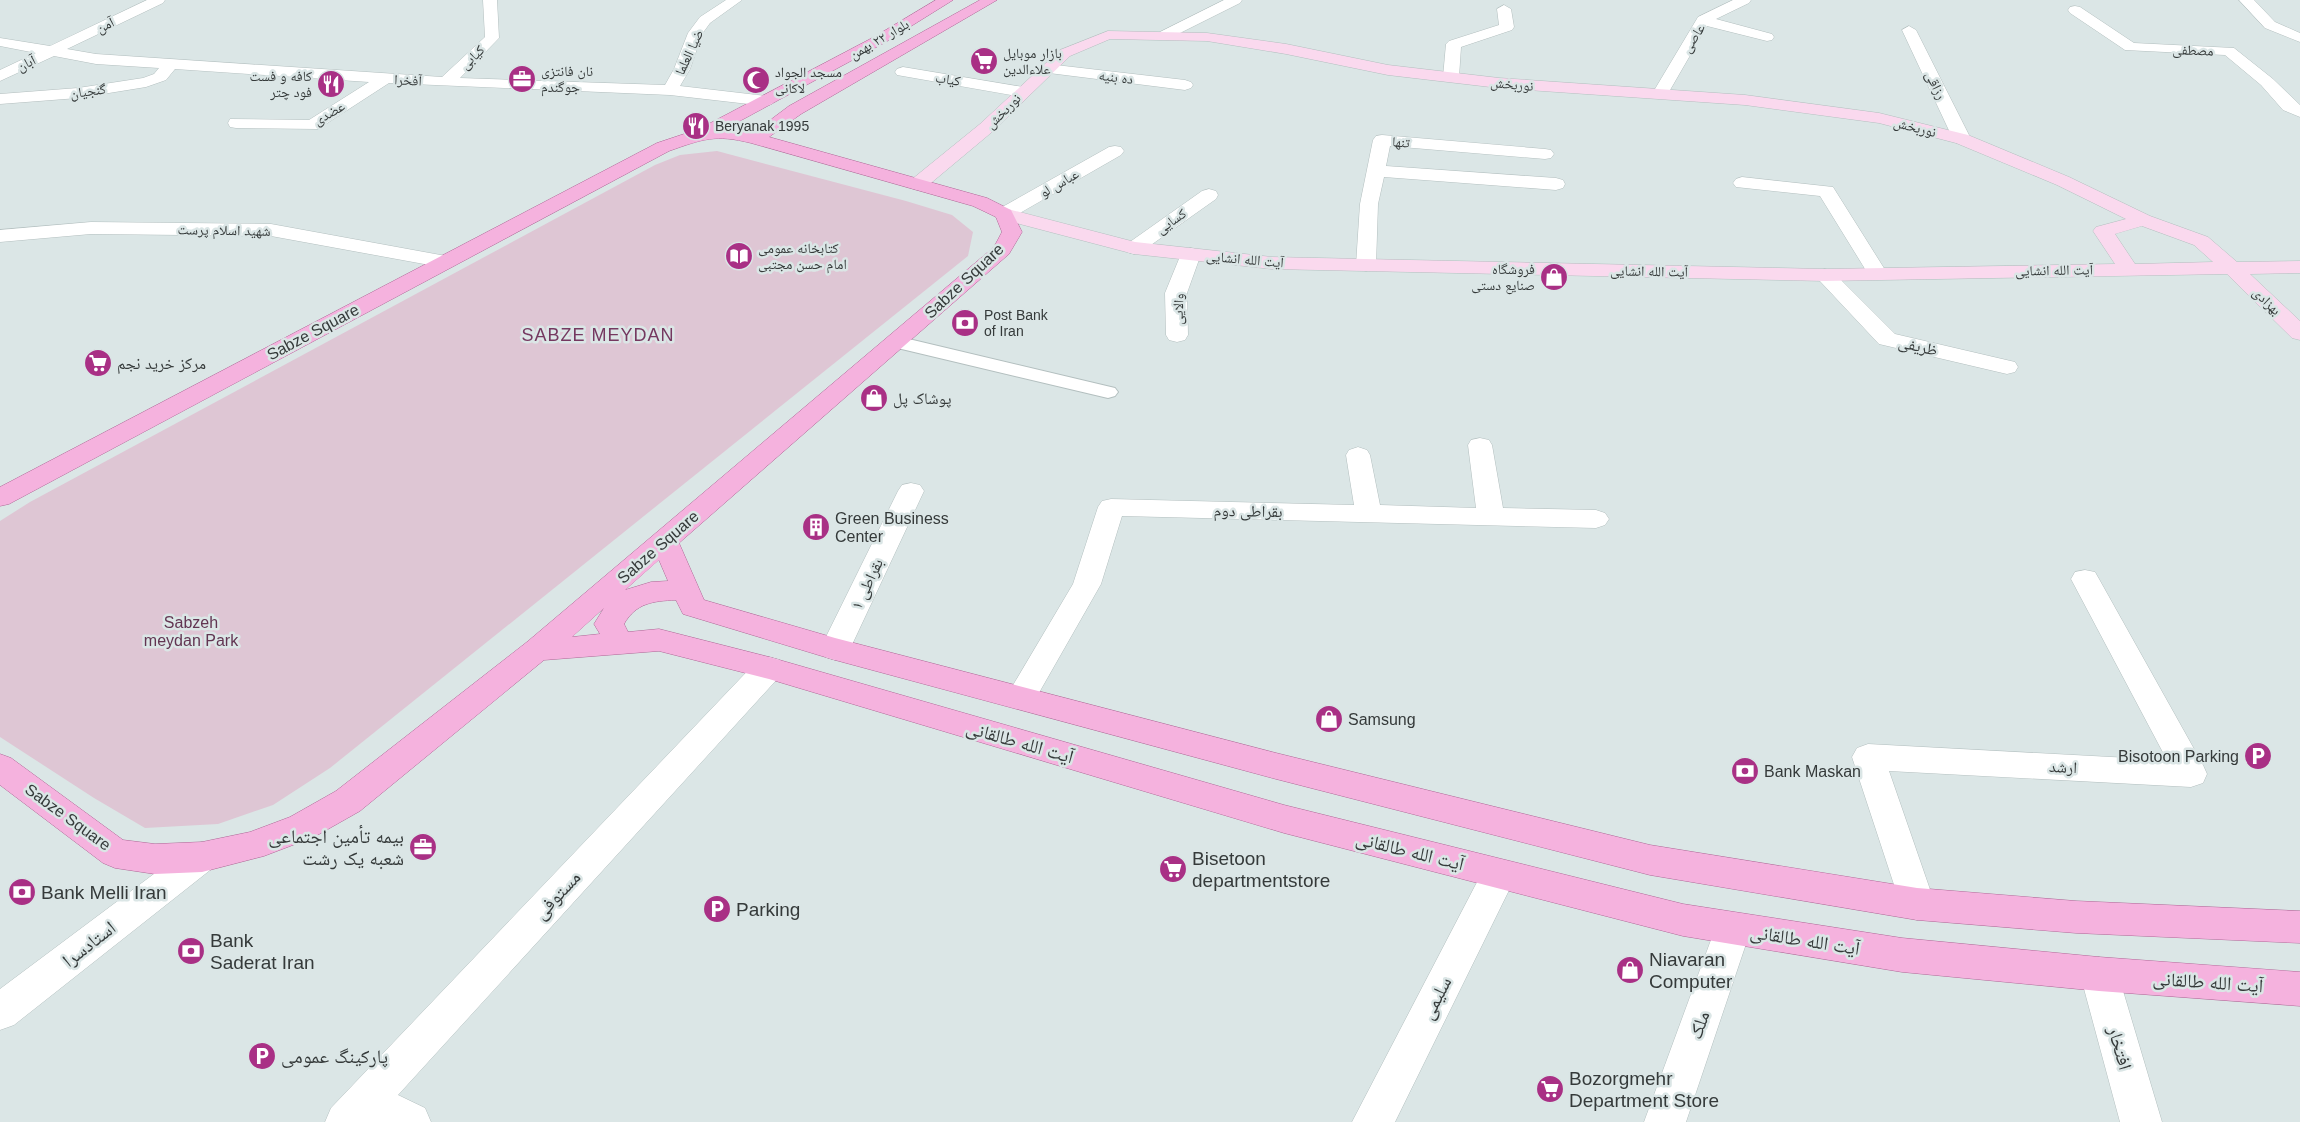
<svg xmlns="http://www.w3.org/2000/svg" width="2300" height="1122" viewBox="0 0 2300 1122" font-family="Helvetica,'Noto Naskh Arabic',sans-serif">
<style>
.green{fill:#dec6d4}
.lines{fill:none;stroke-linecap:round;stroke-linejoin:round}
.lane-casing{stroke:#b3bfbf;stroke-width:2}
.street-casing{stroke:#b3bfbf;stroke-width:1}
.secondary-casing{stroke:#b3bfbf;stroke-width:1}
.primary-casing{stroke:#ae6796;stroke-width:1}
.lane{fill:#fff;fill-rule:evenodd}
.street{fill:#fff;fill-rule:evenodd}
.secondary{fill:#fad9ee;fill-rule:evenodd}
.primary{fill:#f5b2de;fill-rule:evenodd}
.labels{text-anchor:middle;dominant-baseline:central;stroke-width:5;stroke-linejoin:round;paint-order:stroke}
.far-street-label{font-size:14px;fill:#353a3a;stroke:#dbe6e6}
.far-poi-label{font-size:14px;fill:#353a3a;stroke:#dbe6e6;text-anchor:start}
.street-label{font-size:16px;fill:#353a3a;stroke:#dbe6e6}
.poi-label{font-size:16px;fill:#353a3a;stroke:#dbe6e6;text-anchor:start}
.park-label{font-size:16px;fill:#623552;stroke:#dbe6e6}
.neighbourhood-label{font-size:18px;letter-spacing:1px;fill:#753860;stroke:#dbe6e6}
.near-street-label{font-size:19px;fill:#353a3a;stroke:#dbe6e6}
.near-poi-label{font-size:19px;fill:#353a3a;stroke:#dbe6e6;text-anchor:start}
</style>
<rect width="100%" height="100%" fill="#dbe6e6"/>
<path class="green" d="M 717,151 L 906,201 L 952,215 L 973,232 L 968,256 L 330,768 L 273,805 L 218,824 L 145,828 L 94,798 L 0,737 L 0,521 L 30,502 L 655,165 L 680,155 Z"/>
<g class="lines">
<g class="lane-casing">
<path id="lane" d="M 896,336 L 1115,388 L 1118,392 L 1115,396 L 1108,398 L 889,346 L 886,342 L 889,338 Z"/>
</g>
<g class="street-casing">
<path id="street" d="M 147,0 L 165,0 L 163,3 L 67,49 L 96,54 L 442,77 L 485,37 L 483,0 L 497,0 L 499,38 L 460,78 L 665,85 L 674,69 L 688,33 L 700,17 L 726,0 L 742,0 L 710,23 L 702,34 L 690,69 L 680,86 L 766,96 L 772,98 L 774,101 L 772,104 L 766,106 L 670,95 L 389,83 L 318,129 L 236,128 L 230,127 L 228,123 L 230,119 L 309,120 L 369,82 L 175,69 L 166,80 L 146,87 L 78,98 L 0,104 L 0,94 L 78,88 L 143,78 L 154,74 L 159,68 L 96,64 L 54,56 L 0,81 L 0,70 L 36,53 L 0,46 L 0,38 L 50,46 Z
M 1224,0 L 1242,0 L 1240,3 L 1170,38 L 1165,39 L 1158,35 L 1160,32 Z
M 1733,0 L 1751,0 L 1749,3 L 1716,19 L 1772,34 L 1774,37 L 1772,40 L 1767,41 L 1707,26 L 1666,97 L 1654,97 L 1652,94 L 1698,17 Z
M 2239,0 L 2254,0 L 2275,22 L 2300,33 L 2300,42 L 2265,28 Z
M 1504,5 L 1511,9 L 1514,27 L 1512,30 L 1461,47 L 1459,77 L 1457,80 L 1445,80 L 1443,77 L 1446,44 L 1449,41 L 1499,25 L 1497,9 Z
M 2075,6 L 2080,7 L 2134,43 L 2234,48 L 2273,79 L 2300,105 L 2300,117 L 2283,110 L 2261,85 L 2225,55 L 2125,50 L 2070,13 L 2068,10 L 2070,7 Z
M 1909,26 L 1916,30 L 1971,139 L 1968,143 L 1956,143 L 1953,139 L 1902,30 Z
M 1047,64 L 1185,80 L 1191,82 L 1193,85 L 1191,88 L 1185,90 L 1041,72 L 1039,69 L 1041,66 Z
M 903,67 L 1023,87 L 1029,89 L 1031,92 L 1029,95 L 1023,97 L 897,75 L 895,72 L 897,69 Z
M 1382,135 L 1545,149 L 1551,150 L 1554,154 L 1551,158 L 1545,159 L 1390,146 L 1386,166 L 1556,178 L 1563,180 L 1565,184 L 1563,188 L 1556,190 L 1384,177 L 1378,204 L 1376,265 L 1373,269 L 1366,271 L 1359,269 L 1356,265 L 1360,204 L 1373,140 L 1376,136 Z
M 1115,146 L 1121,147 L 1124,151 L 1121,155 L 1011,218 L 1004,220 L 997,218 L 994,214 L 997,210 L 1109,147 Z
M 1742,177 L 1833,187 L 1887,273 L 1884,277 L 1877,279 L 1870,277 L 1820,196 L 1736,187 L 1733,183 L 1736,179 Z
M 1209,189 L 1216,191 L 1218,195 L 1216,199 L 1141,252 L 1134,254 L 1127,252 L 1124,248 L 1127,244 L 1202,191 Z
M 91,222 L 271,224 L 446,256 L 453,258 L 456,262 L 453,266 L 446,268 L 271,236 L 91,234 L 0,242 L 0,230 Z
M 1191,248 L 1198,250 L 1201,254 L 1187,293 L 1188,335 L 1185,340 L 1177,342 L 1169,340 L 1166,335 L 1165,293 L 1181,254 L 1184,250 Z
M 1825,269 L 1832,271 L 1895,334 L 2015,362 L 2018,367 L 2015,372 L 2007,374 L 1879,344 L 1818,279 L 1815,275 L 1818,271 Z
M 1480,438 L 1489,440 L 1492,445 L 1503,508 L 1596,510 L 1605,513 L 1609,519 L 1605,525 L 1596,528 L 1122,516 L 1101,584 L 1032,705 L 1021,709 L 1010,705 L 1006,697 L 1073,584 L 1098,507 L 1102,501 L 1111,499 L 1354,505 L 1346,455 L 1349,450 L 1358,447 L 1367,450 L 1370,455 L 1380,505 L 1476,508 L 1468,445 L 1471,440 Z
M 911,483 L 920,485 L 924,491 L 850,649 L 845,657 L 835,660 L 825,657 L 820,649 L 898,491 L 902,485 Z
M 2085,570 L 2095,572 L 2099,579 L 2203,765 L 2207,774 L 2203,783 L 2191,787 L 1889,771 L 1935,904 L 1930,915 L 1917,920 L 1904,915 L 1852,757 L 1857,748 L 1868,744 L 2167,760 L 2071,579 L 2075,572 Z
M 769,657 L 780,660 L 784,668 L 780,676 L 398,1095 L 425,1108 L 431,1122 L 325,1122 L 331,1108 L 352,1086 L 758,660 Z
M 202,842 L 214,847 L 219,857 L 214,867 L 14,1025 L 0,1030 L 0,989 L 190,847 Z
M 1499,859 L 1511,863 L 1517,874 L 1395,1122 L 1352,1122 L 1487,863 Z
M 1733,913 L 1746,918 L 1751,929 L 1686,1122 L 1644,1122 L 1715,929 L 1720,918 Z
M 2099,957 L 2112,962 L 2118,974 L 2162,1122 L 2120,1122 L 2080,974 L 2086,962 Z"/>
</g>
<g class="secondary-casing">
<path id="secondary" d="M 1108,31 L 1207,33 L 1286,44 L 1388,65 L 1499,78 L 1745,95 L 1879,113 L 1968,135 L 2069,177 L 2150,216 L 2208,237 L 2237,262 L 2300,261 L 2300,273 L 2250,274 L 2300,321 L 2300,340 L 2292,338 L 2227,274 L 1825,281 L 1272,269 L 1134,254 L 997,218 L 994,214 L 997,210 L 1004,208 L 1135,242 L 1272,257 L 1825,269 L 2115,264 L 2093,231 L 2096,227 L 2126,219 L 2057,185 L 1956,143 L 1879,123 L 1745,105 L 1499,88 L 1388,75 L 1286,54 L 1207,41 L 1110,39 L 1070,56 L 992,132 L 925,188 L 918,190 L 911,188 L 909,184 L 911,180 L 980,124 L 1060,50 ZM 2142,226 L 2194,245 L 2213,262 L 2135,264 L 2115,234 Z"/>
</g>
<g class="primary-casing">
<path id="primary" d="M 936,0 L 953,0 L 884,43 L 725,129 L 753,133 L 789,106 L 980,0 L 997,0 L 801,114 L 769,137 L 987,198 L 1011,210 L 1022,232 L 1009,254 L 679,543 L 704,600 L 835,638 L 1276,753 L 1650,845 L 1917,888 L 2076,901 L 2300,911 L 2300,943 L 2076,933 L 1917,920 L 1650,875 L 1276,779 L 835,660 L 683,614 L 676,600 C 653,601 636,603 624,624 L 628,632 L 659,629 L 769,657 L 1284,805 L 1683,904 L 1902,938 L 2099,957 L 2300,972 L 2300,1006 L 2099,991 L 1902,972 L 1683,936 L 1284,833 L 769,679 L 659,651 L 544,660 L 360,811 L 314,837 L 264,856 L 202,872 L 155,874 L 115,868 L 103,863 L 0,785 L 0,754 L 11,758 L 123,840 L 155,844 L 202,842 L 250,832 L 290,817 L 336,791 L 527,642 L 994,247 L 1002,232 L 996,217 L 973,206 L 751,143 C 715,134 703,139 669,151 L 9,504 L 0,506 L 0,487 L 657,143 L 699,129 L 874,37 ZM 659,560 L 668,581 L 651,582 L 625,590 ZM 604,608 L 594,624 L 600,634 L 572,637 Z"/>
</g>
<use href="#lane" class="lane"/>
<use href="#street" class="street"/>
<use href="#secondary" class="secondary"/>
<use href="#primary" class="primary"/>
</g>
<defs>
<g id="supermarket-disc" transform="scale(1.4375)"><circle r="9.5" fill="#a93085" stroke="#dbe6e6"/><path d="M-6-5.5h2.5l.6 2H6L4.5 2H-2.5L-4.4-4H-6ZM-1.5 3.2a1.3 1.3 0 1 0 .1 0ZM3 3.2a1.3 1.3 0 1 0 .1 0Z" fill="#fff"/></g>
<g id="office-disc" transform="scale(1.4375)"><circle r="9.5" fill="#a93085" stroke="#dbe6e6"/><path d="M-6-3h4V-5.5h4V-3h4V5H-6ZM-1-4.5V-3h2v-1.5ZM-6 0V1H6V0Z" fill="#fff"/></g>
<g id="mosque-disc" transform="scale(1.4375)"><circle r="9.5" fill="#a93085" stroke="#dbe6e6"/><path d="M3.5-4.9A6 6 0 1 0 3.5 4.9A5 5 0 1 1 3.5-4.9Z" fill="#fff"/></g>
<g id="restaurant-disc" transform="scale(1.4375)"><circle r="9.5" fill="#a93085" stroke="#dbe6e6"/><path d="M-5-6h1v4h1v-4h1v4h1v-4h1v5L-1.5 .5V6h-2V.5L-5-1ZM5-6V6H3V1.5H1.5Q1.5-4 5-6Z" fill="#fff"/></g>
<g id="library-disc" transform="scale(1.4375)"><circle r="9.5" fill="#a93085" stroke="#dbe6e6"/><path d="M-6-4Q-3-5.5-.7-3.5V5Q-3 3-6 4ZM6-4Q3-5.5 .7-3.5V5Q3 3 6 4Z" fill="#fff"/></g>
<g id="shop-disc" transform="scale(1.4375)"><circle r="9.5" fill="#a93085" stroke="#dbe6e6"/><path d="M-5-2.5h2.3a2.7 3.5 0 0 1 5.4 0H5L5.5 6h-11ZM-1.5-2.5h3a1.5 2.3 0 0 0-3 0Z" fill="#fff"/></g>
<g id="bank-disc" transform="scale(1.4375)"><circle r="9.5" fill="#a93085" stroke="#dbe6e6"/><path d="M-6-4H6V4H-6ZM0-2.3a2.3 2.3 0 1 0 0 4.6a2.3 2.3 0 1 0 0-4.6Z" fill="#fff"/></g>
<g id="building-disc" transform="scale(1.4375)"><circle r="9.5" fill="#a93085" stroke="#dbe6e6"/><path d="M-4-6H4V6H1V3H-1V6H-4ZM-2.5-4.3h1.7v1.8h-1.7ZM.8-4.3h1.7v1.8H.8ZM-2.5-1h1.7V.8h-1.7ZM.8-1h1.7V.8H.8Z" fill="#fff"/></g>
<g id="parking-disc" transform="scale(1.4375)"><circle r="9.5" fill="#a93085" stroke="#dbe6e6"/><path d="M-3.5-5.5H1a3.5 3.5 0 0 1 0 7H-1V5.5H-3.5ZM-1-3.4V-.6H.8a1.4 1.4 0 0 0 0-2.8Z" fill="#fff"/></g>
</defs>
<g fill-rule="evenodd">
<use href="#supermarket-disc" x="984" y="61"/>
<use href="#office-disc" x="522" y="79"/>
<use href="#mosque-disc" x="756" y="80"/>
<use href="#restaurant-disc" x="331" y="84"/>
<use href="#restaurant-disc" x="696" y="126"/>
<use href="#library-disc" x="739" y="256"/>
<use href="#shop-disc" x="1554" y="277"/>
<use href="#bank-disc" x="965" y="323"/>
<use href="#supermarket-disc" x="98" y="363"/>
<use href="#shop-disc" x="874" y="398"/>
<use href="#building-disc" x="816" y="527"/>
<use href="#shop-disc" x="1329" y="719"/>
<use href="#parking-disc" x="2258" y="756"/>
<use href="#bank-disc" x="1745" y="771"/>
<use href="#office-disc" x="423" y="847"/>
<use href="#supermarket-disc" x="1173" y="869"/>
<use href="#bank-disc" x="22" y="892"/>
<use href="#parking-disc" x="717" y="909"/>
<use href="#bank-disc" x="191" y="951"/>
<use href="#shop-disc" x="1630" y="970"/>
<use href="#parking-disc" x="262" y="1056"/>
<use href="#supermarket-disc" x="1550" y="1089"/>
</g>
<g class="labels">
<g class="far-street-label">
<text transform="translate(105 25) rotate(-26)">آمن</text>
<text transform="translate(1693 38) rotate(-58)">عاصی</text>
<text transform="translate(879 39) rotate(-30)">بلوار ۲۲ بهمن</text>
<text transform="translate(2193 50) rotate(2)">مصطفی</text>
<text transform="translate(689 52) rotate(-65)">ضیا العلما</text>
<text transform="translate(472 57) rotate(-44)">کیابی</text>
<text transform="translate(26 63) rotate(-26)">آبان</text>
<text transform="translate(1116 77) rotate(7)">ده بنیه</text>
<text transform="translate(948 79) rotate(9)">کیاب</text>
<text transform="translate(408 80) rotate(3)">آفخرا</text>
<text transform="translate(1512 84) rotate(5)">نوربخش</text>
<text transform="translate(1936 85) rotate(64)">رزاقی</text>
<text transform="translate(88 91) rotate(-8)">گنجیان</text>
<text transform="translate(1003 111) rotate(-45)">نوربخش</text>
<text transform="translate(329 113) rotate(-30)">عضدی</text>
<text transform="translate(1915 127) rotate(14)">نوربخش</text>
<text transform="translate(1401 142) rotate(5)">تنها</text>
<text transform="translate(1059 183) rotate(-30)">عباس لو</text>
<text transform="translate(1171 221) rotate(-35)">کسایی</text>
<text transform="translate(224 230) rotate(1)">شهید اسلام پرست</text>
<text transform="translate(1245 259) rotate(5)">آیت الله انشایی</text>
<text transform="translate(2054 270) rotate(-1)">آیت الله انشایی</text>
<text transform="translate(1649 271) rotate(1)">آیت الله انشایی</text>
<text transform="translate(2267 301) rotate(44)">بهزادی</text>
<text transform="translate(1178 309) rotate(-88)">والایی</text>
</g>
<g class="far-poi-label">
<text x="1003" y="53">بازار موبایل<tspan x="1003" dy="16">علاءالدین</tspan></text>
<text x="541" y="71">نان فانتزی<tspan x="541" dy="16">جوگندم</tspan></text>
<text x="775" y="72">مسجد الجواد<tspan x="775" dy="16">لاکانی</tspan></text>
<text x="312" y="76" text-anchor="end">کافه و فست<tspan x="312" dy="16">فود چتر</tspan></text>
<text x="715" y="126">Beryanak 1995</text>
<text x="758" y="248">کتابخانه عمومی<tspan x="758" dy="16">امام حسن مجتبی</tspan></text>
<text x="1535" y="269" text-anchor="end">فروشگاه<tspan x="1535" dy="16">صنایع دستی</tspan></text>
<text x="984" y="315">Post Bank<tspan x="984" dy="16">of Iran</tspan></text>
</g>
<g class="street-label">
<text transform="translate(964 281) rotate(-43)">Sabze Square</text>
<text transform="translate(313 332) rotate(-28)">Sabze Square</text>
<text transform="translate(1918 346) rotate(13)">ظریفی</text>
<text transform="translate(1248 511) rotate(1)">بقراطی دوم</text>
<text transform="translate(658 547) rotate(-41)">Sabze Square</text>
<text transform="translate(867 584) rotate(-65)">بقراطی ۱</text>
<text transform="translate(2063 767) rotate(3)">ارشد</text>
<text transform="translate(68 817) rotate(36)">Sabze Square</text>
</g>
<g class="poi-label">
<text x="117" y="363">مرکز خرید نجم</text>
<text x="893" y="398">پوشاک پل</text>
<text x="835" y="518">Green Business<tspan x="835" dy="18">Center</tspan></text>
<text x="1348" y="719">Samsung</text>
<text x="2239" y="756" text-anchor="end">Bisotoon Parking</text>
<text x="1764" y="771">Bank Maskan</text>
</g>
<g class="park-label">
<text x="191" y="622">Sabzeh<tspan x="191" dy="18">meydan Park</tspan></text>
</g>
<g class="neighbourhood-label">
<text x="598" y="335">SABZE MEYDAN</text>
</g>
<g class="near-street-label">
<text transform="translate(1020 742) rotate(16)">آیت الله طالقانی</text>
<text transform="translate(1410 851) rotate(14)">آیت الله طالقانی</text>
<text transform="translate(557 895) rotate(-47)">مستوفی</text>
<text transform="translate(1805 940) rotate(9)">آیت الله طالقانی</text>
<text transform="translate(89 944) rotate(-38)">استادسرا</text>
<text transform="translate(2208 982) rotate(4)">آیت الله طالقانی</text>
<text transform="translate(1436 998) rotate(-63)">سلیمی</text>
<text transform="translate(1699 1025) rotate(-71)">ملک</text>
<text transform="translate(2120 1048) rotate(74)">افتخار</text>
</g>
<g class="near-poi-label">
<text x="404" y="836" text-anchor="end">بیمه تأمین اجتماعی<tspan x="404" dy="22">شعبه یک رشت</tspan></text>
<text x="1192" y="858">Bisetoon<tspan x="1192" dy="22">departmentstore</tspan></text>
<text x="41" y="892">Bank Melli Iran</text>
<text x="736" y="909">Parking</text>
<text x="210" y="940">Bank<tspan x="210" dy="22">Saderat Iran</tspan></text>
<text x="1649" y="959">Niavaran<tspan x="1649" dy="22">Computer</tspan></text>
<text x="281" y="1056">پارکینگ عمومی</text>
<text x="1569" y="1078">Bozorgmehr<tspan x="1569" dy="22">Department Store</tspan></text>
</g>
</g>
</svg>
